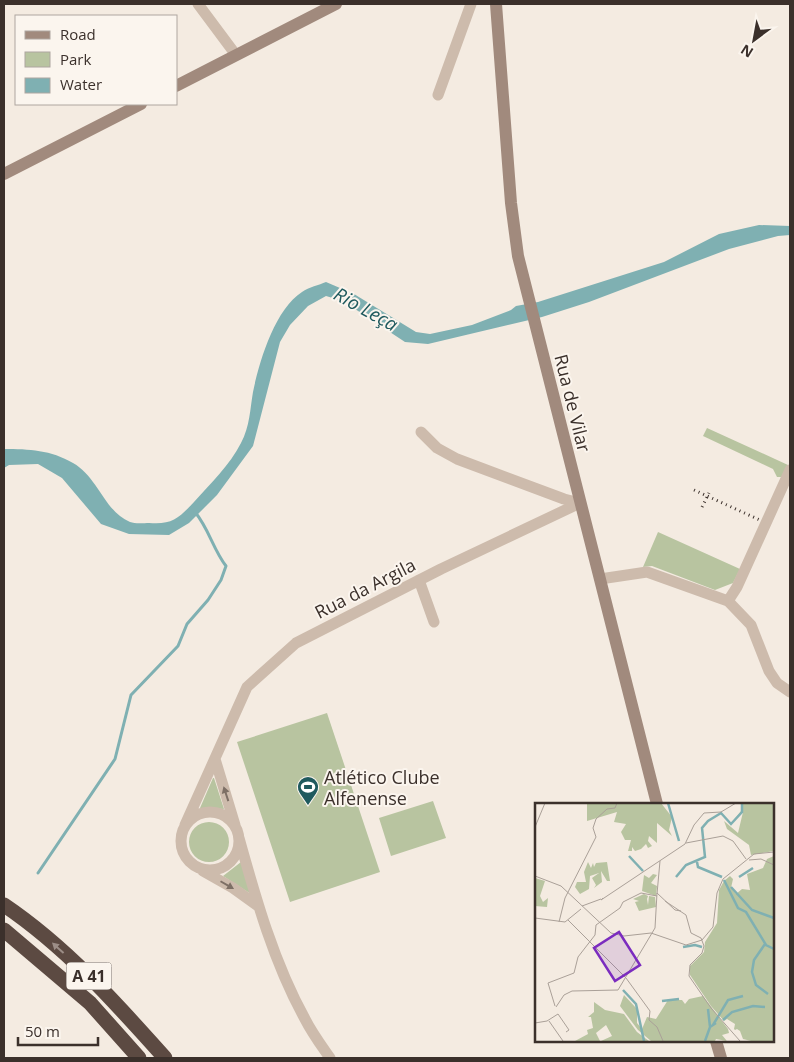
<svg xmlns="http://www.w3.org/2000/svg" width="794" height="1062" viewBox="0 0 794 1062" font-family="'Open Sans',sans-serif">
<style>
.green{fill:#b8c4a0}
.water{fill:#7fb0b2}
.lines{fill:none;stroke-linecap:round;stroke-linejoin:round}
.stream{stroke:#7fb0b2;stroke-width:3}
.street{stroke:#cdbbac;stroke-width:11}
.secondary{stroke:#a18a7d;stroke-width:12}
.highway{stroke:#5c4a42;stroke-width:15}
.rail{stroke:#3b302b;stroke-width:3;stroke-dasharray:1 4;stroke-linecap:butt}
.oneway{fill:#7d6f65}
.oneway2{fill:#9c8e87}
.labels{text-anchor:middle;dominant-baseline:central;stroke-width:4;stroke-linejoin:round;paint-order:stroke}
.shield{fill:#fbf5ee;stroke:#756b66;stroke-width:1}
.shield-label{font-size:16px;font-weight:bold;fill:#3b302b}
.street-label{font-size:18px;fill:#3b302b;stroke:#fbf5ee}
.poi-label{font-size:18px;fill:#3b302b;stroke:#fbf5ee;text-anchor:start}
.water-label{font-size:19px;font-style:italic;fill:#1f5a5e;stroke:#fbf5ee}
.inset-river{fill:none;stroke:#7fb0b2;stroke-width:2.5}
.inset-road{fill:none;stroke:#aaa098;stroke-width:1}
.view{fill:#7b2cbf;fill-opacity:0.15;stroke:#7b2cbf;stroke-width:2.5}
.inset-edge{fill:none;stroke:#3b302b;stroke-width:2.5}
</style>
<rect width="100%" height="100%" fill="#f4ebe1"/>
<path class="green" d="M 707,428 L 788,465 L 783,477 L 777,477 L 773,469 L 703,436 Z
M 658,532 L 740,569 L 733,583 L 715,590 L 652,566 L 643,567 Z
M 327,713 L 380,872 L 290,902 L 237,742 Z
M 214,778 L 224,809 L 200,808 L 213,778 Z
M 433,801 L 446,838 L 391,856 L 379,818 Z
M189 842a20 20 0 1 1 40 0a20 20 0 1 1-40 0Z
M 241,862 L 251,894 L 223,876 Z"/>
<path class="water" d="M 759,225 L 790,226 L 790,235 L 778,236 L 729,249 L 589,302 L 542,317 L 428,344 L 405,342 L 343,301 L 326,296 L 308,306 L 290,325 L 280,342 L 253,446 L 217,495 L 189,523 L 169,535 L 129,534 L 101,524 L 62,478 L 38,464 L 9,465 L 4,468 L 4,449 C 29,449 51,450 73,463 C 98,477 104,511 130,522 C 135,524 144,523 149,523 C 172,525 179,518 194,502 C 210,484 230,465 241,443 C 250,426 250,409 253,392 C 259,362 275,309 302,292 C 309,287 319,285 326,282 L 354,294 L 416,332 L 430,334 L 472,325 L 511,310 L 516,306 L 538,302 L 664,262 L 719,234 Z"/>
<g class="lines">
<path class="stream" d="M 38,873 L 115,759 L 131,695 L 178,646 L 187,624 L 208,600 L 221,580 L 226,566 C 213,549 209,529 195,512"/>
<path class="street" d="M 198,4 L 236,55
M 438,95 L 471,4
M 421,432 L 437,448 L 457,459 L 564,499 L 580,503
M 600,579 L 647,572 L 728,601 L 751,625 L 769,671 L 777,683 L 790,692
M 419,580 L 434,622
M 728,601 L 737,587 L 790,470
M 215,759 L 235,825
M181 841a29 29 0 1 1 58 0a29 29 0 1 1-58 0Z
M 185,825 L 247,687 L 296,643 L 441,569 L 580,503
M 239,838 C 256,899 274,963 305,1019 C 312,1033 321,1045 330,1058
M 203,871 L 233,888 L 258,906"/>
<path class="secondary" d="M 496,4 L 511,203 L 518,256 L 657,804
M 176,86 L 336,4
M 4,174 L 141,104
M 716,1041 L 721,1058"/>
<path class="highway" d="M 4,905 C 66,947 115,1002 165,1058
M 4,930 L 90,1003 L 139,1058"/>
<path class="rail" d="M 694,490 L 762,521
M 702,507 L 709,493"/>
</g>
<defs><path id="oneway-solid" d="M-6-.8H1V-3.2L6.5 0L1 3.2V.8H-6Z" transform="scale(1.25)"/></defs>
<g class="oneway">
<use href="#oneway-solid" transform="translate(226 794) rotate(-108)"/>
<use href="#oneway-solid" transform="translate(227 885) rotate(30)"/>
</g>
<use class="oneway2" href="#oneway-solid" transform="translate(58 948) rotate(-138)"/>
<defs>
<g id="stadium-pin" transform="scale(1.125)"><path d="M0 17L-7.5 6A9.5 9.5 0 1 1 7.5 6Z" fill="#1f5a5e" stroke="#fbf5ee"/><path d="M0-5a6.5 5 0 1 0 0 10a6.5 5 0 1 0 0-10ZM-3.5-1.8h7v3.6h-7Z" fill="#fff"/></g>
</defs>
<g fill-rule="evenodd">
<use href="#stadium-pin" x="308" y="787"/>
</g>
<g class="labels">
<rect class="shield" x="66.5" y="962.5" width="45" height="27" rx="4"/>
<g class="shield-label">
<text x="89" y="976">A 41</text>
</g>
<g class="street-label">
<text transform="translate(573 403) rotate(76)">Rua de Vilar</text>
<text transform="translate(365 588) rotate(-27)">Rua da Argila</text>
</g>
<g class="poi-label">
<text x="324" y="777">Atlético Clube<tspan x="324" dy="21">Alfenense</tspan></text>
</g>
<g class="water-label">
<text transform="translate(366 309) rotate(29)">Rio Leça</text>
</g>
</g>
<g transform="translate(535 803)">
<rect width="239" height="239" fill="#f4ebe1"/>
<path d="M 52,0 L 126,0 L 137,14 L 134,27 L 137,33 L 122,20 L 122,40 L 114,33 L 113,38 L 117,43 L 113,45 L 111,41 L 106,46 L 100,48 L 97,44 L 97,48 L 93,48 L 96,37 L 90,37 L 86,29 L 91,21 L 79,19 L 82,9 L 52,18 ZM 206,0 L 239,0 L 239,48 L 216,52 L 214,42 L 192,26 L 189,18 L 203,30 L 208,9 L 195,22 L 206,8 ZM 239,53 L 239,238 L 216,238 L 208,236 L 205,228 L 202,226 L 200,227 L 199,226 L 200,221 L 192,216 L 189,218 L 176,203 L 155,172 L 155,163 L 169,149 L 170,139 L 182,120 L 184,87 L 189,78 L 195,73 L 198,76 L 196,85 L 201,91 L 207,86 L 215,87 L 212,71 L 228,65 L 232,56 ZM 53,59 L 56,65 L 58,60 L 59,64 L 61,60 L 72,59 L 75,78 L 72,78 L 66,68 L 67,79 L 59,85 L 61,82 L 57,75 L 64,70 L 55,73 L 54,86 L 45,91 L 40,84 L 42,79 L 51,79 L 49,69 ZM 118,71 L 122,72 L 116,80 L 122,83 L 121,93 L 107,88 L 109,72 L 114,75 ZM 0,75 L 10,78 L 5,93 L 8,99 L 13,95 L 12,104 L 0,103 ZM 109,91 L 113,93 L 112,96 L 113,102 L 114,93 L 120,94 L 121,104 L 104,108 L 100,99 L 104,98 L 98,96 ZM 89,192 L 102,206 L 102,220 L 107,226 L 112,214 L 121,216 L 133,197 L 147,197 L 150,201 L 154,196 L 168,193 L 193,226 L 194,230 L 187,232 L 192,238 L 181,236 L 180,238 L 116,238 L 103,227 L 85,203 ZM 59,199 L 70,207 L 89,211 L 102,229 L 114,238 L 66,238 L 77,233 L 71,222 L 61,230 L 65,238 L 40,238 L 53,231 L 52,227 L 58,225 L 56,214 L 53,214 L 59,209 Z" fill="#b8c4a0"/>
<path class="inset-river" d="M 133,0 L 144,38M 94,53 L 108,68M 162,59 L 163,64 L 187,74M 141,74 L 151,62 L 170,54 L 167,25 L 173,18 L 186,10 L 196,21 L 207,9 L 207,0M 204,74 L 218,65M 189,77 L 203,105 L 211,109 L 231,142 L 239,146M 196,84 L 217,107 L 239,115M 230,141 L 219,157 L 217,169 L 221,182 L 233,191M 148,144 L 160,142 L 167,144M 88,187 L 101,201 L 109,238M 127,198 L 144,196M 173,206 L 175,224M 188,217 L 197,209 L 218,203 L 230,204M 178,222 L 193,197 L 208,193M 170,238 L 175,224 L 181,220"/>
<path class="inset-road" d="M 0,24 L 10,0M 151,40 L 188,33 L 198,38 L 211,56M 214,57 L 226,56 L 239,62M 0,73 L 26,83 L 76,130 L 89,133 L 116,130 L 151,142 L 167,137 L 178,124 L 182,90 L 188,76 L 219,51 L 239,49M 106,90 L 122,93M 122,90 L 140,107 L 146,108M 122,91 L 125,58M 68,95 L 66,97 L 150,41 L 159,22 L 169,10 L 186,9 L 201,0M 130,98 L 151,112M 47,103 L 66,96M 151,112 L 156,130 L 166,135 L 169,143 L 167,150 L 155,162 L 154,173 L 176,205 L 205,238M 0,115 L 30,119 L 46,106M 33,117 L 91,175M 24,119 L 30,95 L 61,34 L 58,25 L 61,16 L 72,6 L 80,5 L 82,0M 43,154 L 60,132 L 61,122 L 85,105 L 88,99 L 106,90M 91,175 L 115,208 L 114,217 L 122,224 L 128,238M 20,203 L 13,180 L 39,170 L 43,154M 21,204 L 29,192 L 37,188 L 83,187 L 120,125 L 122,90M 23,211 L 34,227 L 31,229M 14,218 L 28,238M 0,220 L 12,218 L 23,211"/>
<path class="view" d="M 84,129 L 105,162 L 80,178 L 59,145 Z"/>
<rect width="239" height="239" class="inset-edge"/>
</g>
<rect width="794" height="1062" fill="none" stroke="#3b302b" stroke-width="10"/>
<rect x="15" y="15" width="162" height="90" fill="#fbf5ee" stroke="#aea6a0"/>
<rect x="25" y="31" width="25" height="8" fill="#a18a7d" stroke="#aea6a0"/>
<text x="60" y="40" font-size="15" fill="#3b302b">Road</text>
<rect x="25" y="52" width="25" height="15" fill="#b8c4a0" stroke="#aea6a0"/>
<text x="60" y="65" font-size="15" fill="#3b302b">Park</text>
<rect x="25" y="78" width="25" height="15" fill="#7fb0b2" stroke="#aea6a0"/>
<text x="60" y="90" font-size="15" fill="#3b302b">Water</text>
<g transform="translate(754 40) rotate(212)" stroke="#fbf5ee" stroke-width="4" paint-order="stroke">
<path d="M0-4L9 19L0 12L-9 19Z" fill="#3b302b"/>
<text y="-8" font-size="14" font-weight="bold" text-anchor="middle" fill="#3b302b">N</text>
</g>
<path d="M18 1037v8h80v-8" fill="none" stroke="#3b302b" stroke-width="2.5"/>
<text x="25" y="1037" font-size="15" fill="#3b302b" stroke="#fbf5ee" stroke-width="4" paint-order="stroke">50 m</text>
</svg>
